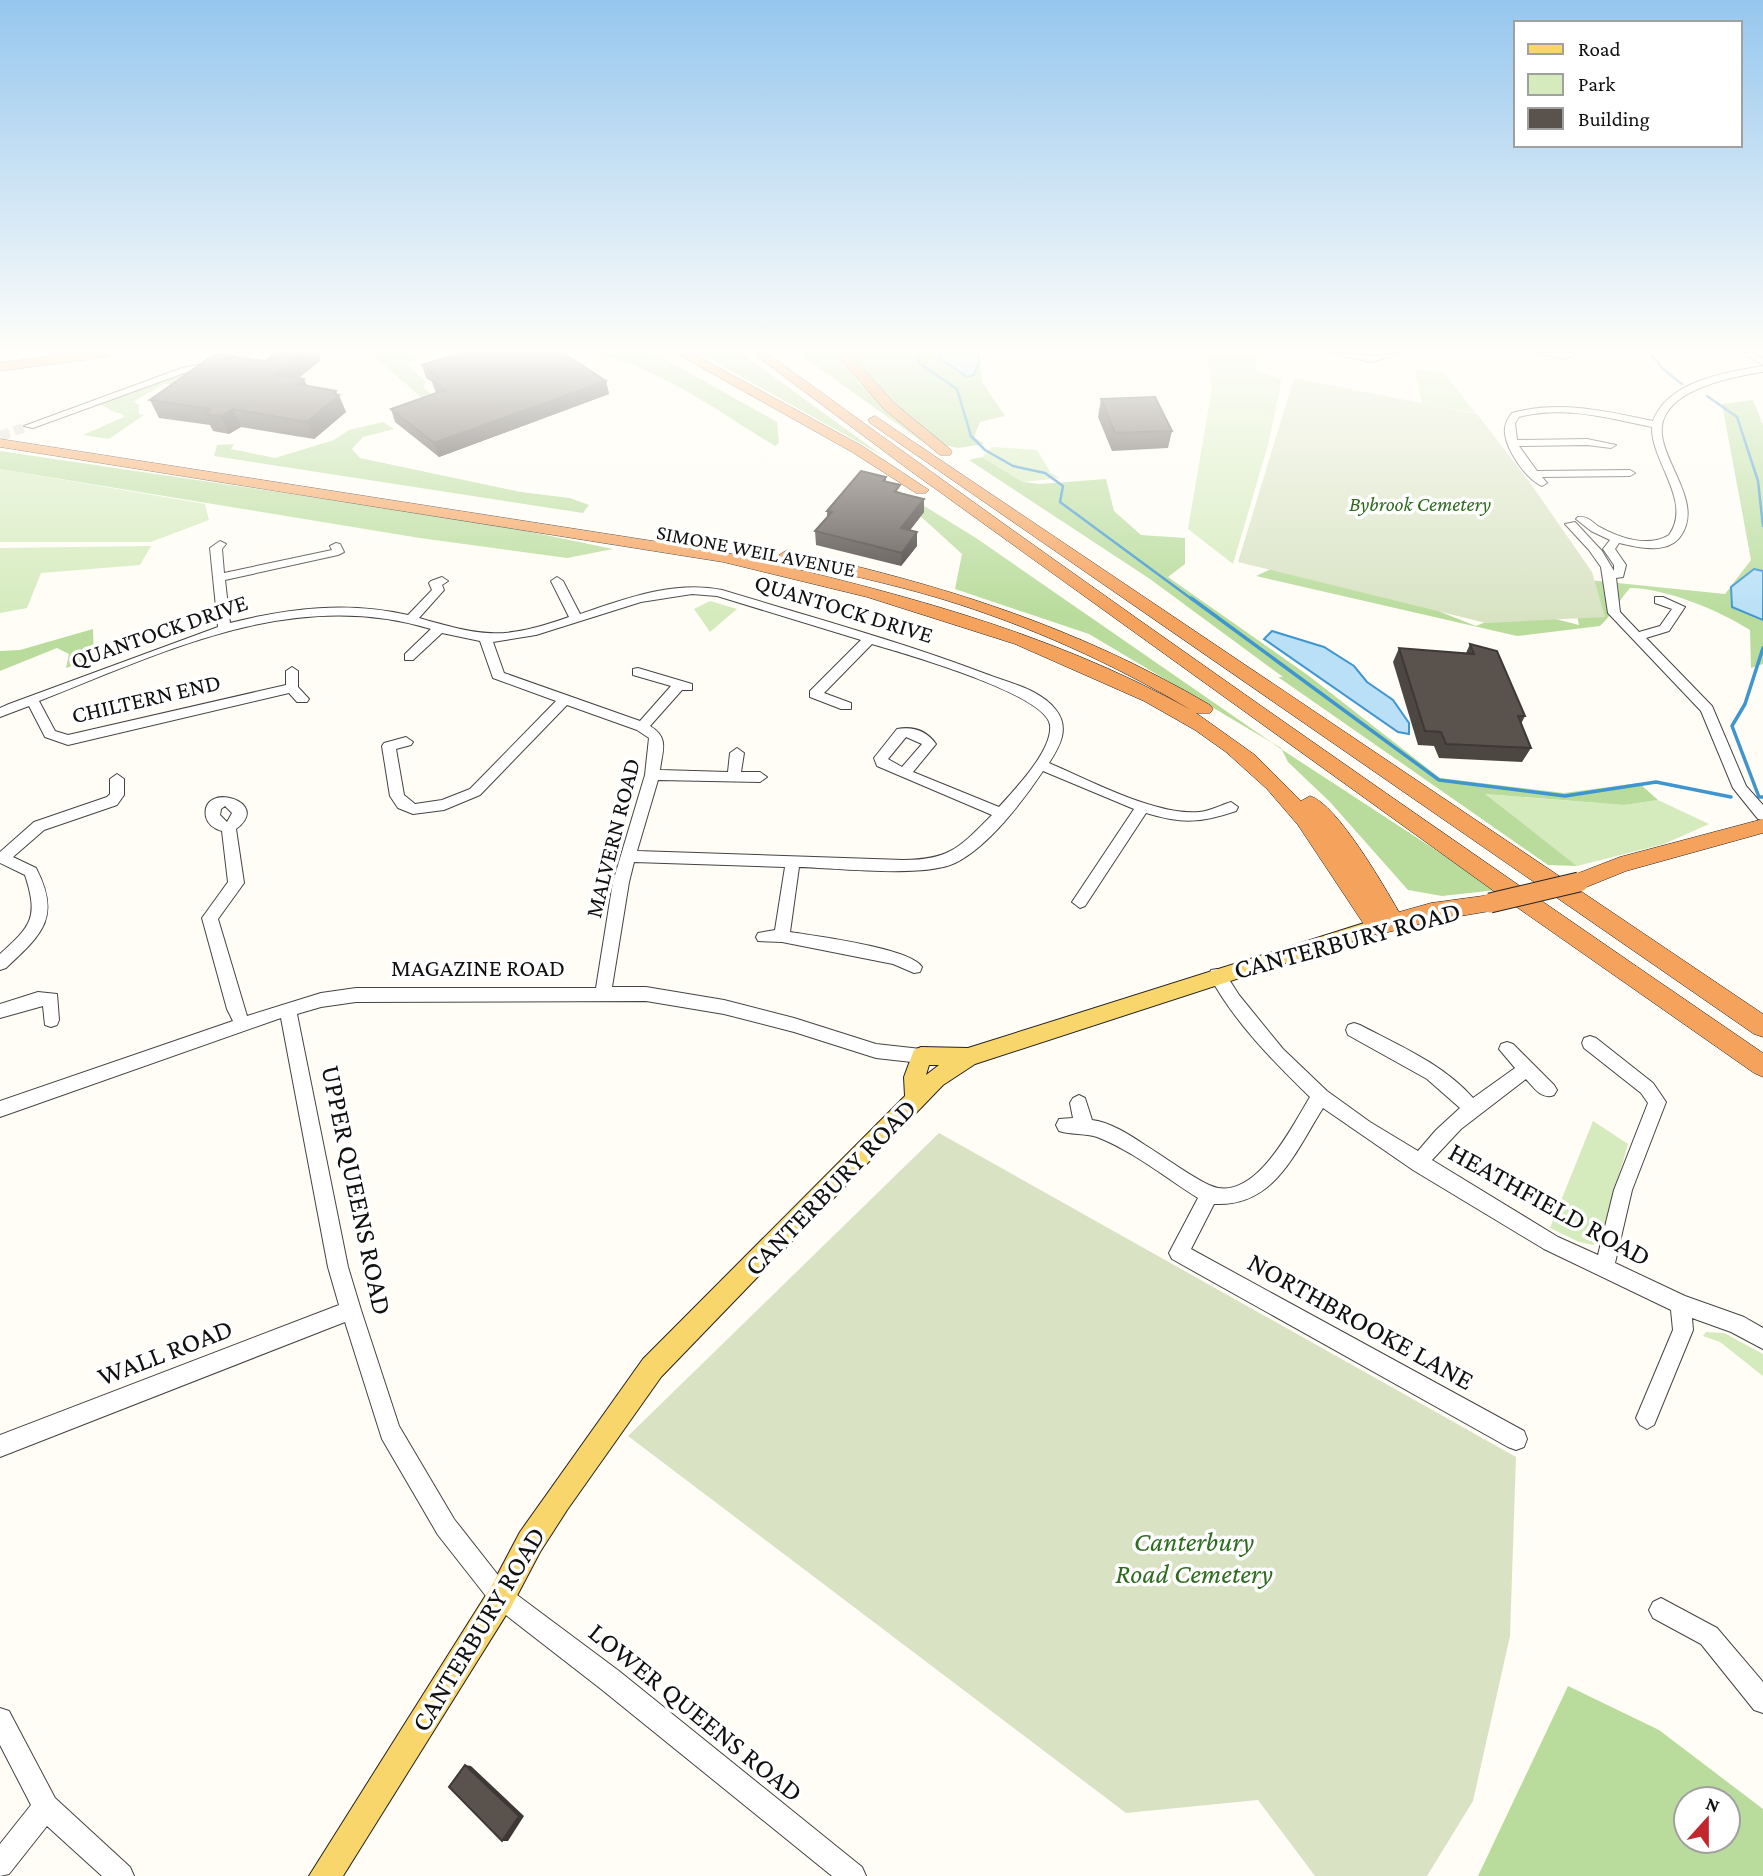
<svg xmlns="http://www.w3.org/2000/svg" width="1763" height="1876" viewBox="0 0 1763 1876" font-family="'Crimson Pro',serif">
<style>
.green{fill:#d5ebbd}
.forest{fill:#b9dc9c;fill-rule:evenodd}
.cemetery{fill:#d9e3c4}
.water{fill:#b9e0f7;stroke:#3f96cf;stroke-width:2}
.lines{fill:none;stroke-linecap:round;stroke-linejoin:round}
.stream-far1{stroke:#3f96cf;stroke-width:2.5}
.stream{stroke:#3f96cf;stroke-width:3.5}
.minor-tunnel{stroke:#dbdad3;stroke-width:10;stroke-dasharray:10 5;stroke-linecap:butt}
.minor-casing{stroke:#444;stroke-width:2}
.major-casing{stroke:#222;stroke-width:2}
.highway-casing{stroke:#222;stroke-width:1}
.minor{fill:#fff;fill-rule:evenodd}
.major{fill:#f9d66b;fill-rule:evenodd}
.highway{fill:#f5a25d;fill-rule:evenodd}
.highway-bridge-casing{stroke:#222;stroke-width:21;stroke-linecap:butt}
.highway-bridge{stroke:#f5a25d;stroke-width:19}
.wall{fill:#4d4742}
.shaded-wall{fill:#3f3936}
.building{fill:#5a524d;stroke:#3f3936;stroke-width:2}
.labels{text-anchor:middle;dominant-baseline:central;stroke-width:7;stroke-linejoin:round;paint-order:stroke}
.far-park-label{font-size:21px;font-style:italic;fill:#2f6b1f;stroke:#fff}
.far-street-label{font-size:21px;fill:#111;stroke:#fff}
.street-label{font-size:24px;fill:#111;stroke:#fff}
.near-street-label{font-size:28px;fill:#111;stroke:#fff}
.near-park-label{font-size:28px;font-style:italic;fill:#2f6b1f;stroke:#fff}
</style>
<rect width="100%" height="100%" fill="#fffdf5"/>
<path class="green" d="M 1207,353 L 1256,353 L 1257,371 L 1282,379 L 1268,445 L 1233,564 L 1188,529 L 1212,388 Z
M 1415,369 L 1444,372 L 1475,413 L 1422,403 Z
M 992,447 L 1037,450 L 1051,473 L 1060,478 L 1023,482 L 982,457 Z
M 0,469 L 205,504 L 209,520 L 151,542 L 0,542 Z
M 151,546 L 140,565 L 41,573 L 27,608 L 0,613 L 0,548 Z
M 710,601 L 737,609 L 710,632 L 694,609 Z
M 1484,794 L 1624,805 L 1658,800 L 1709,824 L 1664,844 L 1577,866 Z
M 1593,1121 L 1628,1144 L 1601,1238 L 1593,1245 L 1579,1242 L 1550,1228 Z
M 1706,1332 L 1724,1333 L 1763,1354 L 1763,1376 L 1720,1342 L 1703,1336 Z"/>
<path class="forest" d="M 250,353 L 256,353 L 234,367 L 185,384 L 164,384 L 133,402 L 139,404 L 139,414 L 144,415 L 109,439 L 83,435 L 124,417 L 123,414 L 114,412 L 100,404 L 162,381 L 242,358 Z
M 370,353 L 422,353 L 407,365 L 426,382 L 423,387 L 438,400 L 428,403 Z
M 592,353 L 649,353 L 663,358 L 777,422 L 779,443 L 775,446 C 716,410 659,367 592,353 Z
M 699,353 L 741,353 L 883,456 Z
M 798,353 L 836,353 L 859,383 L 924,443 Z
M 849,353 L 980,353 L 982,382 L 1005,416 L 980,422 L 974,437 L 984,444 L 958,448 L 940,444 L 896,406 Z
M 1753,400 L 1763,425 L 1763,664 L 1751,668 L 1750,630 C 1720,611 1666,588 1630,588 C 1619,600 1612,615 1600,626 L 1517,636 L 1256,576 L 1277,566 L 1388,591 L 1476,626 L 1516,609 L 1579,625 L 1569,578 L 1725,594 L 1751,560 L 1722,404 Z
M 383,422 L 394,429 L 363,437 L 352,449 L 360,458 L 521,492 L 570,498 L 589,505 L 583,513 L 214,456 L 217,445 L 234,444 L 231,449 L 275,458 L 334,440 L 349,430 Z
M 0,451 L 488,523 L 613,549 L 567,558 L 420,538 L 0,469 Z
M 982,457 L 1023,482 L 1040,484 L 1106,479 L 1114,511 L 1141,535 L 1185,538 L 1185,564 L 1168,577 L 1309,676 L 1440,778 L 1564,793 L 1639,783 L 1658,800 L 1624,805 L 1485,794 L 1577,866 L 1548,865 L 1278,677 L 1283,677 L 1150,579 L 969,460 Z
M 900,491 L 976,538 L 1281,749 L 1497,890 L 1442,896 L 1408,890 L 1330,802 L 1288,762 L 1281,748 L 1089,634 L 955,589 L 962,554 L 894,492 Z
M 93,629 L 94,659 L 66,668 L 69,654 L 57,648 L 0,671 L 0,651 L 20,650 Z
M 1568,1686 L 1659,1730 L 1763,1809 L 1763,1876 L 1478,1876 ZM 1686,1799 L 1728,1799 L 1728,1841 L 1686,1841 Z"/>
<path class="cemetery" d="M 1294,378 L 1477,414 L 1531,484 L 1592,572 L 1605,617 L 1486,623 L 1238,562 Z
M 939,1133 L 1516,1457 L 1510,1636 L 1473,1801 L 1427,1876 L 1315,1876 L 1258,1800 L 1126,1813 L 628,1436 Z"/>
<path class="water" d="M 977,353 L 979,361 L 974,375 L 967,377 L 942,360 L 937,354 Z
M 1754,569 L 1763,571 L 1763,620 L 1732,607 L 1731,587 Z
M 1272,631 L 1324,647 L 1354,666 L 1367,682 L 1393,700 L 1409,723 L 1409,734 L 1398,732 L 1264,639 Z"/>
<g class="lines">
<path class="stream-far1" d="M 917,353 L 919,363 L 957,389 L 971,436 L 985,450 L 1013,466 L 1045,473 L 1063,486 L 1060,502 L 1193,600
M 1650,353 L 1663,369 L 1682,384
M 1707,396 L 1737,417 L 1758,481 L 1763,526"/>
<path class="stream" d="M 1191,598 L 1439,780 L 1565,796 L 1656,782 L 1731,797
M 1763,648 L 1745,704 L 1732,726 L 1759,797 L 1763,797"/>
<path class="minor-tunnel" d="M 0,436 L 29,426"/>
<g class="minor-casing">
<path id="minor" d="M 238,353 L 250,353 L 227,364 L 187,372 L 33,428 L 24,426 L 182,368 L 221,360 Z
M 1331,353 L 1371,356 L 1402,353 L 1371,362 Z
M 1537,353 L 1579,353 L 1564,359 Z
M 1742,353 L 1753,353 L 1763,358 L 1763,365 Z
M 1763,366 L 1763,372 C 1735,376 1681,387 1666,414 C 1645,449 1709,498 1680,537 C 1666,555 1637,547 1619,543 L 1615,549 L 1626,565 L 1623,577 L 1616,578 L 1620,612 L 1639,632 L 1660,626 L 1672,609 L 1655,603 L 1655,597 L 1663,597 L 1685,607 L 1669,631 L 1646,638 L 1712,706 L 1746,786 L 1763,805 L 1763,820 L 1758,819 L 1733,788 L 1701,711 L 1608,613 L 1601,567 L 1589,550 L 1565,524 L 1575,522 L 1602,551 L 1614,571 L 1614,565 L 1603,549 L 1610,540 L 1591,531 L 1576,519 L 1578,517 C 1587,516 1591,521 1598,526 C 1619,538 1648,548 1669,535 C 1693,501 1651,462 1652,427 C 1608,418 1563,405 1519,417 L 1515,423 L 1517,440 L 1587,439 L 1616,445 L 1611,448 L 1587,445 L 1519,446 L 1537,471 L 1630,470 L 1635,473 L 1630,476 L 1542,477 L 1547,483 L 1542,486 C 1526,479 1507,451 1505,434 C 1504,425 1507,420 1512,413 C 1560,400 1605,411 1653,421 C 1668,381 1726,372 1763,366 Z
M 220,541 L 226,544 L 222,549 L 224,573 L 332,550 L 330,546 L 336,543 L 340,544 L 344,552 L 338,555 L 225,580 L 230,623 C 289,608 348,601 408,615 L 432,590 L 429,583 L 431,581 L 442,577 L 448,581 L 442,585 L 444,590 L 419,618 C 485,637 503,640 569,617 L 551,581 L 557,577 L 563,581 L 580,614 C 625,599 674,580 722,590 C 811,617 899,641 986,674 C 1009,683 1040,689 1056,710 C 1070,728 1060,746 1049,763 C 1089,780 1156,816 1199,812 C 1210,811 1221,805 1231,802 L 1238,807 L 1236,811 C 1201,823 1182,824 1146,813 L 1085,906 L 1080,908 L 1072,902 L 1134,809 L 1043,771 C 1023,801 988,847 955,863 C 924,878 836,868 799,867 L 790,932 C 815,936 911,948 922,967 L 920,972 L 914,973 L 893,964 L 782,942 L 758,941 L 756,937 L 758,933 L 775,930 L 785,867 L 634,862 L 629,882 L 612,987 L 646,987 L 724,1000 L 794,1018 L 876,1044 L 921,1049 L 927,1051 L 930,1056 L 927,1061 L 921,1063 L 876,1058 L 794,1032 L 724,1014 L 646,1001 L 356,1002 L 321,1007 L 297,1014 L 348,1267 L 361,1310 L 399,1426 L 454,1519 L 509,1589 L 619,1671 L 862,1867 L 866,1876 L 832,1876 L 601,1689 L 493,1605 L 438,1535 L 382,1439 L 345,1322 L 0,1457 L 0,1435 L 339,1305 L 328,1267 L 281,1018 L 0,1117 L 0,1101 L 233,1021 L 227,1009 L 202,918 L 228,882 L 222,831 C 215,829 208,825 206,817 C 199,780 274,801 236,829 L 244,883 L 218,919 L 247,1016 L 321,993 L 356,988 L 596,988 L 613,882 L 645,775 L 649,738 L 637,730 L 567,705 L 480,795 L 444,810 L 413,814 L 398,808 L 390,796 L 382,746 L 384,743 L 406,737 L 413,742 L 411,745 L 396,749 L 404,795 L 415,804 L 442,800 L 470,789 L 556,701 L 493,678 L 480,641 L 442,633 L 413,660 L 405,660 L 405,654 L 431,629 C 294,587 166,651 39,701 L 55,731 L 68,735 L 286,685 L 286,671 L 292,667 L 298,671 L 298,687 L 309,699 L 307,702 L 297,702 L 289,693 L 68,745 L 45,737 L 29,706 L 0,717 L 0,708 L 9,704 L 218,627 L 210,548 ZM 692,594 L 717,596 L 861,640 L 810,691 L 810,697 L 841,709 L 851,709 L 851,703 L 824,693 L 872,644 C 903,653 1046,694 1050,725 C 1053,750 1015,789 999,807 L 913,772 L 936,744 C 927,731 913,726 897,729 L 874,758 L 877,766 L 992,815 C 960,847 950,860 903,860 L 637,851 L 658,780 L 760,782 L 767,777 L 760,772 L 741,772 L 744,753 L 737,748 L 730,753 L 728,772 L 660,770 C 662,751 670,738 650,726 L 682,690 L 692,690 L 692,684 L 638,668 L 633,669 L 633,675 L 671,686 L 640,721 L 504,673 L 493,642 L 536,635 L 641,602 ZM 906,737 L 922,744 L 902,767 L 888,759 ZM 225,806 L 232,813 L 227,822 L 220,815 L 221,809 Z
M 117,774 L 124,779 L 124,795 L 117,805 L 44,830 L 13,857 L 36,868 C 62,918 41,935 6,968 L 0,970 L 0,954 C 31,926 39,918 25,875 L 0,863 L 0,852 L 34,822 L 107,797 L 110,794 L 110,779 Z
M 1217,969 L 1223,970 L 1239,995 L 1283,1049 L 1327,1091 L 1370,1122 L 1418,1151 L 1436,1130 L 1460,1108 L 1427,1079 L 1348,1035 L 1346,1030 L 1348,1025 L 1354,1023 L 1360,1025 C 1400,1046 1443,1064 1473,1098 L 1515,1068 L 1499,1049 L 1501,1044 L 1507,1042 L 1513,1044 L 1554,1085 L 1557,1090 L 1554,1095 C 1542,1100 1534,1088 1526,1079 L 1461,1129 L 1432,1160 L 1558,1237 L 1598,1255 L 1614,1190 L 1648,1103 L 1641,1093 L 1584,1048 L 1582,1043 L 1584,1038 L 1590,1036 L 1596,1038 L 1653,1083 L 1666,1102 L 1632,1190 L 1615,1263 L 1685,1296 L 1744,1317 L 1763,1328 L 1763,1349 L 1731,1332 L 1692,1318 L 1693,1330 L 1654,1425 L 1647,1429 L 1640,1425 L 1636,1418 L 1673,1330 L 1671,1310 L 1544,1249 L 1413,1170 L 1323,1108 C 1295,1152 1275,1207 1214,1204 L 1191,1249 L 1524,1431 L 1527,1439 L 1524,1447 L 1516,1450 L 1508,1447 L 1172,1259 L 1169,1253 L 1198,1198 C 1166,1178 1133,1151 1097,1137 C 1085,1133 1071,1135 1059,1131 L 1056,1125 L 1059,1119 L 1073,1118 L 1070,1103 L 1073,1098 L 1079,1095 L 1085,1098 L 1092,1120 C 1110,1122 1130,1135 1145,1145 C 1166,1158 1187,1174 1209,1185 C 1254,1206 1292,1126 1310,1097 C 1273,1061 1234,1022 1209,975 L 1211,970 Z
M 38,992 L 57,994 L 59,1020 L 57,1025 L 51,1027 L 45,1025 L 43,1006 L 0,1018 L 0,1004 Z
M 1661,1598 L 1717,1628 L 1763,1682 L 1763,1713 L 1754,1710 L 1701,1644 L 1653,1618 L 1649,1610 L 1653,1602 Z
M 0,1708 L 9,1711 L 55,1798 L 130,1867 L 134,1876 L 102,1876 L 47,1826 L 9,1874 L 0,1876 L 0,1844 L 31,1805 L 0,1745 Z"/>
</g>
<g class="major-casing">
<path id="major" d="M 1377,919 L 1384,921 L 1387,926 L 1384,931 L 975,1064 L 943,1085 L 661,1377 L 567,1510 L 540,1552 L 511,1607 L 343,1876 L 309,1876 L 491,1587 L 520,1532 L 643,1359 L 905,1096 L 904,1077 L 914,1050 L 921,1047 L 968,1048 ZM 929,1065 L 939,1065 L 926,1075 Z"/>
</g>
<g class="highway-casing">
<path id="highway" d="M 78,353 L 113,353 L 106,357 L 0,371 L 0,363 Z
M 676,353 L 692,353 L 862,446 L 929,490 L 926,493 L 916,493 L 852,452 Z
M 753,353 L 767,353 C 1095,592 1428,824 1763,1053 L 1763,1077 L 1754,1073 L 1498,894 L 912,472 Z
M 836,353 L 849,353 L 894,403 L 950,449 L 952,452 L 950,455 L 940,455 L 884,409 Z
M 875,416 L 1568,882 L 1571,876 L 1620,857 L 1763,819 L 1763,833 L 1626,871 L 1579,890 L 1763,1014 L 1763,1037 L 1754,1034 L 870,423 L 868,420 Z
M 0,439 L 723,552 C 884,589 1046,629 1191,710 C 1112,663 1030,626 942,599 C 889,583 835,572 781,559 L 779,555 L 787,550 C 940,584 1074,625 1210,705 L 1213,709 L 1210,713 L 1196,713 L 1255,755 L 1301,801 L 1310,796 C 1337,804 1384,886 1399,912 L 1431,903 L 1490,895 L 1498,897 L 1501,903 L 1498,909 L 1490,911 L 1431,921 L 1377,935 L 1369,932 L 1298,825 L 1267,789 L 1226,752 L 1195,730 L 1144,701 L 1015,644 L 867,597 L 723,562 L 0,447 Z"/>
</g>
<use href="#minor" class="minor"/>
<use href="#major" class="major"/>
<use href="#highway" class="highway"/>
<g class="highway-bridge-casing">
<path id="highway-bridge" d="M 1490,903 L 1579,882"/>
</g>
<use href="#highway-bridge" class="highway-bridge"/>
</g>
<path class="wall" d="M 276,353 L 318,353 L 321,360 L 299,378 L 304,379 L 307,386 L 337,394 L 346,412 L 314,439 L 241,427 L 229,434 L 213,431 L 210,425 L 159,418 L 150,400 L 265,361 Z
M 422,365 L 606,381 L 609,394 L 439,457 L 395,422 L 391,409 L 436,393 L 432,382 L 426,378 Z
M 1101,399 L 1172,431 L 1168,448 L 1112,451 L 1098,417 Z
M 886,477 L 886,482 L 924,512 L 910,530 L 917,532 L 917,546 L 901,566 L 816,545 L 815,531 L 827,517 L 827,511 Z
M 1470,644 L 1525,716 L 1521,724 L 1531,748 L 1522,762 L 1439,758 L 1434,746 L 1418,745 L 1393,662 L 1399,648 L 1466,653 Z"/>
<path class="shaded-wall" d="M 303,353 L 318,353 L 321,360 L 281,392 L 274,375 Z
M 304,379 L 311,396 L 297,384 Z
M 606,381 L 609,394 L 439,457 L 434,443 Z
M 336,391 L 338,396 L 339,395 L 346,412 L 314,439 L 307,422 Z
M 233,409 L 241,427 L 229,434 L 221,416 Z
M 924,499 L 924,512 L 901,542 L 901,528 Z
M 917,532 L 917,546 L 901,566 L 902,553 Z
M 465,1765 L 471,1766 L 524,1816 L 508,1841 L 502,1841 Z"/>
<path class="building" d="M 276,353 L 303,353 L 274,375 L 304,379 L 297,384 L 336,391 L 333,394 L 339,395 L 307,422 L 233,409 L 221,416 L 204,414 L 210,409 L 150,400 L 215,354 L 265,361 Z
M 462,353 L 563,353 L 606,381 L 434,443 L 391,409 L 445,390 L 432,380 L 440,378 L 422,365 Z
M 1155,397 L 1172,431 L 1115,433 L 1101,399 Z
M 861,471 L 886,477 L 883,481 L 900,485 L 895,492 L 924,499 L 901,528 L 917,532 L 902,553 L 815,531 L 832,512 L 827,511 Z
M 1470,644 L 1497,651 L 1525,716 L 1518,716 L 1531,748 L 1446,744 L 1441,732 L 1425,731 L 1399,648 L 1474,654 Z
M 465,1765 L 519,1816 L 502,1841 L 449,1787 Z"/>
<linearGradient id="sky" x2="0" y2="1"><stop stop-color="#95c6ee"/><stop offset="0.57" stop-color="#fffefa"/><stop offset="1" stop-color="#fffefa" stop-opacity="0"/></linearGradient>
<rect width="1763" height="615" fill="url(#sky)"/>
<g class="labels">
<g class="far-park-label">
<text x="1420" y="504">Bybrook Cemetery</text>
</g>
<g class="far-street-label">
<text transform="translate(756 551) rotate(11)">SIMONE WEIL AVENUE</text>
</g>
<g class="street-label">
<text transform="translate(844 608) rotate(17)">QUANTOCK DRIVE</text>
<text transform="translate(159 631) rotate(-19)">QUANTOCK DRIVE</text>
<text transform="translate(146 698) rotate(-13)">CHILTERN END</text>
<text transform="translate(612 838) rotate(-76)">MALVERN ROAD</text>
<text x="478" y="967">MAGAZINE ROAD</text>
</g>
<g class="near-street-label">
<text transform="translate(1347 940) rotate(-15)">CANTERBURY ROAD</text>
<text transform="translate(830 1187) rotate(-46)">CANTERBURY ROAD</text>
<text transform="translate(357 1190) rotate(78)">UPPER QUEENS ROAD</text>
<text transform="translate(1550 1204) rotate(29)">HEATHFIELD ROAD</text>
<text transform="translate(1361 1321) rotate(29)">NORTHBROOKE LANE</text>
<text transform="translate(165 1352) rotate(-21)">WALL ROAD</text>
<text transform="translate(478 1629) rotate(-59)">CANTERBURY ROAD</text>
<text transform="translate(696 1712) rotate(39)">LOWER QUEENS ROAD</text>
</g>
<g class="near-park-label">
<text x="1194" y="1541">Canterbury<tspan x="1194" dy="32">Road Cemetery</tspan></text>
</g>
</g>
<rect x="1514" y="21" width="228" height="126" fill="#ffffff" stroke="#a0a0a0" stroke-width="2"/>
<rect x="1528" y="44" width="35" height="10" fill="#f9d66b" stroke="#a0a0a0" stroke-width="2"/>
<text x="1578" y="56" font-size="21" fill="#111111">Road</text>
<rect x="1528" y="74" width="35" height="21" fill="#d5ebbd" stroke="#a0a0a0" stroke-width="2"/>
<text x="1578" y="91" font-size="21" fill="#111111">Park</text>
<rect x="1528" y="108" width="35" height="21" fill="#5a524d" stroke="#a0a0a0" stroke-width="2"/>
<text x="1578" y="126" font-size="21" fill="#111111">Building</text>
<g transform="translate(1707 1820) rotate(21)"><circle r="33" fill="#ffffff" stroke="#a0a0a0" stroke-width="2"/>
<path d="M0-5L12 26L0 18L-12 26Z" fill="#c4262e"/>
<text y="-10" font-size="19" font-weight="bold" text-anchor="middle" fill="#111111">N</text>
</g>
</svg>
